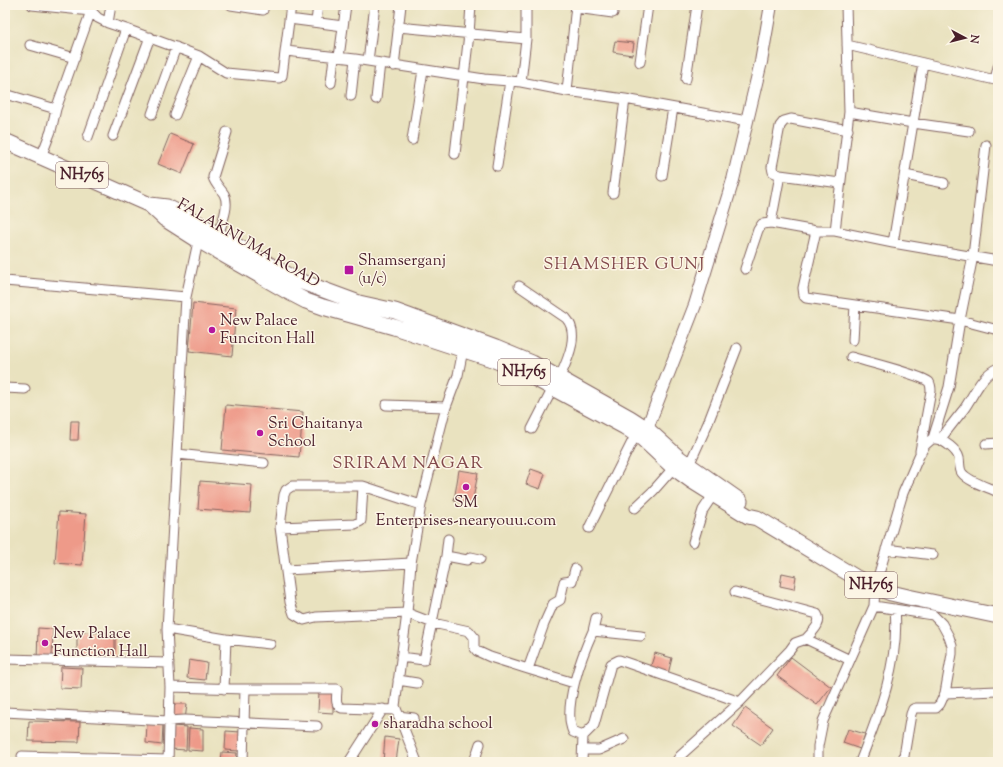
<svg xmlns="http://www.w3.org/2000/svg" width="1003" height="767" viewBox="0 0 1003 767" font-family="'Sorts Mill Goudy',serif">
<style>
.building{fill:#ee9a89}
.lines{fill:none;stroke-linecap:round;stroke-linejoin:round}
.minor-casing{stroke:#82635f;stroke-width:11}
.secondary-casing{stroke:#82635f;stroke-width:14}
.trunk-casing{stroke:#82635f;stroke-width:17}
.minor{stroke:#fff;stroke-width:9}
.secondary{stroke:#fff;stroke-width:12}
.trunk{stroke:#fff;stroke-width:15}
.poi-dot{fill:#b5179e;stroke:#fcf5e5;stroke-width:1.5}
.labels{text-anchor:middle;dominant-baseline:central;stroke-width:3;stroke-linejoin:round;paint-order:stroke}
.shield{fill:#fcf5e5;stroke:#7f5f63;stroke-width:1}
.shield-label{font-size:15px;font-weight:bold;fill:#4a1f2b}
.street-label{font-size:16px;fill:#4a1f2b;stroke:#fcf5e5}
.poi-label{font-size:16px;fill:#4a1f2b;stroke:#fcf5e5;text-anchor:start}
.neighbourhood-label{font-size:17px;letter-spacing:1px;fill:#834a4c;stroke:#fcf5e5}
</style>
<rect width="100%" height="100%" fill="#fcf5e5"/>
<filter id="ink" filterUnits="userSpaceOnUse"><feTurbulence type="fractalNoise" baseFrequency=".025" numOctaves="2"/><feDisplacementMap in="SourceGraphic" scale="8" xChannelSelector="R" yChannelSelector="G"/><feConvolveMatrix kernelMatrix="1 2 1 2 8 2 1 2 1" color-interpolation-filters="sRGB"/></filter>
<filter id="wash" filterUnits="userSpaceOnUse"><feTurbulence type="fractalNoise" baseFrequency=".012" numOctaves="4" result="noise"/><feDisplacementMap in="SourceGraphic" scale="16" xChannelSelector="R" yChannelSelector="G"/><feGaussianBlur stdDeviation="0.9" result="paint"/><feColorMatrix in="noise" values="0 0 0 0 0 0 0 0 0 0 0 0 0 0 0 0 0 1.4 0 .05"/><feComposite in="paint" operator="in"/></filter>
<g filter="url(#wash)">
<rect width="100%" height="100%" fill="#e9e2bf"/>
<g id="blocks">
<path class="building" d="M 615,41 L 634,43 L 632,55 L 613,52 Z
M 170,134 L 194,144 L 182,174 L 158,164 Z
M 193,303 L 236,308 L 232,356 L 189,351 Z
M 226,405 L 303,412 L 299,457 L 222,450 Z
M 71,421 L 79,421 L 78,440 L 70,440 Z
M 531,469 L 545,474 L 540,489 L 526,484 Z
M 459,470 L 478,473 L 472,504 L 454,501 Z
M 200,481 L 252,485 L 250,513 L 198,509 Z
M 59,512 L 86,514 L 82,565 L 55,563 Z
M 782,573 L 796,576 L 794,589 L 780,586 Z
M 38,628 L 53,629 L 52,657 L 37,660 Z
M 77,632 L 115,633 L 115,662 L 77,661 Z
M 655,653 L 672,658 L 668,674 L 650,668 Z
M 791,657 L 831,687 L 817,705 L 777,676 Z
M 189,660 L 207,663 L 205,680 L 187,678 Z
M 61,667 L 82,668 L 81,689 L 60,688 Z
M 319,692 L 333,692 L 333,713 L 318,712 Z
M 173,704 L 187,704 L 185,720 L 172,719 Z
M 745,708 L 773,728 L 761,745 L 733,726 Z
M 29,721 L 80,722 L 79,742 L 28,741 Z
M 147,723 L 163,724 L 162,745 L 146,743 Z
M 172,726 L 187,727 L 186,750 L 171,749 Z
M 189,728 L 203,729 L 203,751 L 188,750 Z
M 848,729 L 865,734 L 860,749 L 843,743 Z
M 226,731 L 241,732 L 239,751 L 225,750 Z
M 385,737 L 399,739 L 396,762 L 383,762 Z
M 222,752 L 237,753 L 236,762 L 221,762 Z"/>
</g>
</g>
<g filter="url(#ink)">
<use href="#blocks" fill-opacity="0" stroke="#82635f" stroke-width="1"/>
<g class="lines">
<g class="minor-casing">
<path id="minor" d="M 32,5 L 91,11 L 98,18 L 108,23 L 126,29 L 199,56 L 226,73 L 279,78 L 282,76 L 291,5
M 231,5 L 263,10
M 846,5 L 849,112 L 835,231 L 893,243 L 998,261
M 576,8 L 613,13
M 289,19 L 343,26
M 316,22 L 318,5
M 108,23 L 111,5
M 398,27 L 526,39
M 30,45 L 75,58
M 847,45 L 995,80 L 998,67
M 286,51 L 355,59 L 484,79 L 521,82 L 567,91 L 625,99 L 747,121
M 339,57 L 346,5
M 368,61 L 375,5
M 640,62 L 648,5
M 394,66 L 401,5
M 686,79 L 697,5
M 521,82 L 526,39 L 526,5
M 331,83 L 334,57
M 567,91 L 576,5
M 5,94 L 56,109
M 351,96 L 355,59
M 376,99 L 380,63
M 849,112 L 913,123 L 969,131
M 152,114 L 176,47
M 175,115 L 199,56
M 113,136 L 150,37
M 88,137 L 126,29
M 412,140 L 423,70
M 455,154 L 469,34 L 471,5
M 41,157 L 51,131 L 56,109 L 91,11 L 90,6
M 497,166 L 510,81
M 905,175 L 944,183
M 662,176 L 673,108
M 840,183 L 780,175 L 773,172 L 772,167 L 780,126 L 784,121 L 791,119 L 848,130
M 613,193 L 625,99
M 771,223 L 780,175
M 835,231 L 816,231 L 803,288 L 804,296 L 806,298 L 960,320 L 998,330
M 218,235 C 222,223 230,205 224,194 C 220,188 215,184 213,177 L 227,132
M 893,243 L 923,63
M 745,269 L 758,230 L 762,224 L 771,223 L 816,231
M 5,281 L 186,297
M 519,286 L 566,318 C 581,334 566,363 559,379
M 853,340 L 855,305
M 851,357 C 864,361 922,375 929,382 C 931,385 931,388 931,391 L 920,451
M 5,388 L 25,389
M 386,405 L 446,407
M 532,429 L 553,388
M 936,439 C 944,440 957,450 959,458 C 960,463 959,469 962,473 C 969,482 988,487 998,492
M 940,440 C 948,429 956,419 964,409 C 974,395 981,375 998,368
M 986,444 L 998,443
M 177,454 L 264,463
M 689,465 L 708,423 L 737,348
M 421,505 L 363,486 L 292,486 L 286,490 L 284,495 L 280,527 L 290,602 L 294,614 L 304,620 L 316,617 L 407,613 L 433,623 L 469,631 L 474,637 L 474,647 L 477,651 L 490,657 L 528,669 L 544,624 L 553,604 L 560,600 L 564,582 L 572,581 L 575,569
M 635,508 L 653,491 L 676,465
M 280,527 L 355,524 L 361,521 L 363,486
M 589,528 L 636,434
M 693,542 L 703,510 L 713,495
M 886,549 L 933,555
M 446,556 L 448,539
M 286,570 L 411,563
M 735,592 L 817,614 C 823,623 812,632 806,639
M 874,606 L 933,615 L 942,624 L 949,637 L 952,646 L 952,654 L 945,693 L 940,704 L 936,708 L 916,708 L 913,709 L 911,714 L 903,762
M 596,618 L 593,631 L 641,636
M 167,629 L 226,639 L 270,644
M 401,657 L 424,660 L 446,556 L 467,560 L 471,557 L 480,559
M 5,659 L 169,663
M 528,669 L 574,683
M 398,680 L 417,683
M 170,687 L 245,689 L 337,689 C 337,696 334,705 342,708 L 396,710
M 224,689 L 226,639
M 945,693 L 998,691
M 5,712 L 168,721 L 185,720 L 317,726
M 398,716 L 414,718
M 583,736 L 594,725 L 611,664 L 619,660 L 740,702
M 583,750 L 599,750 L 624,739
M 22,756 L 168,760
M 168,762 L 170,687 L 167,629 L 186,297 L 199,237
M 243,762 L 245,689
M 349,762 L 383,709
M 417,762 L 395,706 L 407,613 L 411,563 L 421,505 L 446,407 L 458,375 L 463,350 L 466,346
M 474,762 L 480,744
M 582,762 L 583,736 L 573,732 C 562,708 582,655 593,631
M 676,762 L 680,756 L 740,702 L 790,650 L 795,643 L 806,639 L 850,660
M 818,762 L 818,746 L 823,721 L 874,606 L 875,587 L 903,493 L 919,456 L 925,445 L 933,438 L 949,387 L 960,320 L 973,256 L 986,145
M 860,762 C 879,714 900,661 895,609"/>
</g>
<g class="secondary-casing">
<path id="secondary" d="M 644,436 L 695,305 L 733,180 L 761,62 L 771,5"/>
</g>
<g class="trunk-casing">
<path id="trunk" d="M 5,141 L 150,205 L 167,207 L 189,218 L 294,279 L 359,303 L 395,311 L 496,348 L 532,363 L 630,418 L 647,429 L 680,459 L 740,501
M 150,205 L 165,219 L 198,240 L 285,290 L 306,301 L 323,307 L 394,327 L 492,359 L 523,372 L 625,427 L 643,439 L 674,468 L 692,481 L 748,516 L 757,518 L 855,577 L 875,587 L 891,593 L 908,597 L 998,616"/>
</g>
<use href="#minor" class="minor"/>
<use href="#secondary" class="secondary"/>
<use href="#trunk" class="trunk"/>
</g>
</g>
<g class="poi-dot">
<rect x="344" y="265" width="10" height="10" rx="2"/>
<circle cx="212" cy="330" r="4"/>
<circle cx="260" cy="433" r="4"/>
<circle cx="466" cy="487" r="4"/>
<circle cx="45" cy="643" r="4"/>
<circle cx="375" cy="724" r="4"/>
</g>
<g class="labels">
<g class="shield">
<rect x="56" y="162" width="52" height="26" rx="3"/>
<rect x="498" y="359" width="52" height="26" rx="3"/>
<rect x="845" y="572" width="52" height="26" rx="3"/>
</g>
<g class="shield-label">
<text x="82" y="175">NH765</text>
<text x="524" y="372">NH765</text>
<text x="871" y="585">NH765</text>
</g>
<g class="street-label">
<text transform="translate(248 244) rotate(30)">FALAKNUMA ROAD</text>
</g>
<g class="poi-label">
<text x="358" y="261">Shamserganj<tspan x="358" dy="18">(u/c)</tspan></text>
<text x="220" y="321">New Palace<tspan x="220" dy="18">Funciton Hall</tspan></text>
<text x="268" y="424">Sri Chaitanya<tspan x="268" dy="18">School</tspan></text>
<text x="466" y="503" text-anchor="middle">SM<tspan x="466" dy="18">Enterprises-nearyouu.com</tspan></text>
<text x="53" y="634">New Palace<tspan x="53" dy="18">Function Hall</tspan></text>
<text x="383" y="724">sharadha school</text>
</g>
<g class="neighbourhood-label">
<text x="624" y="265">SHAMSHER GUNJ</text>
<text x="408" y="464">SRIRAM NAGAR</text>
</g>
</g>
<rect width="1003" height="767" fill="none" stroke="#fcf5e5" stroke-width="20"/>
<g transform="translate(965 38) rotate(97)" stroke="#fcf5e5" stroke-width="3" paint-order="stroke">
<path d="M0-3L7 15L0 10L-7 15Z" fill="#4a1f2b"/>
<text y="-6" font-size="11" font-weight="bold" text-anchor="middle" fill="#4a1f2b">N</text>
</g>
</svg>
